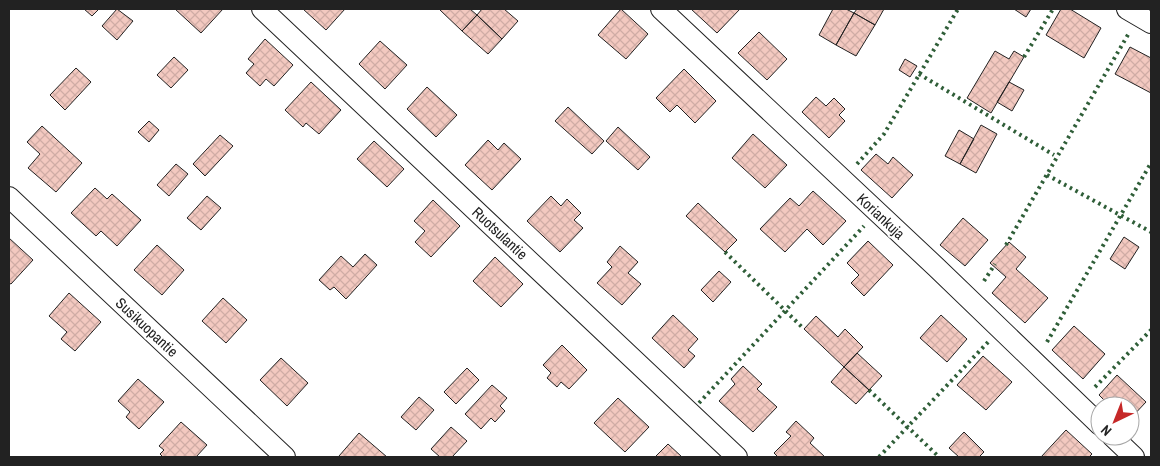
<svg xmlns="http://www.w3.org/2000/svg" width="1160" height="466" viewBox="0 0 1160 466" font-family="'Archivo Narrow',sans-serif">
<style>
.building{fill:url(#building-cross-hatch);stroke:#222}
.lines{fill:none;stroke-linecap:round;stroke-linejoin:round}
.minor-casing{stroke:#222;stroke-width:22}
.minor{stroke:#fff;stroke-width:20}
.hedge{stroke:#2f5e38;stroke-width:4;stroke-dasharray:2.5 4;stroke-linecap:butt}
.labels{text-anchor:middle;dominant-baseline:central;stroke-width:4;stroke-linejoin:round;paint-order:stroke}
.street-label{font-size:15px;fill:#222;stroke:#fff}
</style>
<defs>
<pattern id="building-cross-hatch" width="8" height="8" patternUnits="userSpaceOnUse" patternTransform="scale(1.25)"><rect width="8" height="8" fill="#f3c9c0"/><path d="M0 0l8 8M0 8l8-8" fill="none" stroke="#d0aca5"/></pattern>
</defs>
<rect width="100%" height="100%" fill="#fff"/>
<path class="building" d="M 84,9 L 99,9 L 92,16 Z
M 117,9 L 133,21 L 117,40 L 102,26 Z
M 175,9 L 223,9 L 201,33 Z
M 303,9 L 345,9 L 326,30 Z
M 441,9 L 470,9 L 477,15 L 462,31 L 440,10 Z
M 482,9 L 504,9 L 518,21 L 502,39 L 477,15 Z
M 621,9 L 648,34 L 626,59 L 598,35 Z
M 691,9 L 740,9 L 717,33 Z
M 833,9 L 846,9 L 854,13 L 836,45 L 819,35 Z
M 857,9 L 884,9 L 875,25 L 854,13 Z
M 1014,9 L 1031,9 L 1026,17 Z
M 1061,9 L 1070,9 L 1101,28 L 1084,58 L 1046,35 Z
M 854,13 L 875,25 L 856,56 L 836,45 Z
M 477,15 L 502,39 L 488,54 L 462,31 Z
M 759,32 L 787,59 L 767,80 L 738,53 Z
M 265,39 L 293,65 L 274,86 L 266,79 L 260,86 L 246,73 L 254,64 L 248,59 Z
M 380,41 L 407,65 L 385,89 L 359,64 Z
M 1130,47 L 1151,58 L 1151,93 L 1115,74 Z
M 995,51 L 1009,59 L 1014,51 L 1024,57 L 991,113 L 967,98 Z
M 174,57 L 188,70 L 171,88 L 157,75 Z
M 905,59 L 917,66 L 910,77 L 899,70 Z
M 76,68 L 91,82 L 65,110 L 50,95 Z
M 684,69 L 716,101 L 695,123 L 677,105 L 670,112 L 656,98 Z
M 311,82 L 341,110 L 319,134 L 306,123 L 303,127 L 285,110 Z
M 1009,82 L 1024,90 L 1012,111 L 997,102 Z
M 427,87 L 457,115 L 436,137 L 407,109 Z
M 816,97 L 826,106 L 834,98 L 845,109 L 839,115 L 845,121 L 829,138 L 802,112 Z
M 568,107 L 604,141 L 592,154 L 555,121 Z
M 149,121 L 159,130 L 149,142 L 138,132 Z
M 981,125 L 997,134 L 976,173 L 960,164 Z
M 42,126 L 82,163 L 56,192 L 28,168 L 40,154 L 27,142 Z
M 618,127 L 650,157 L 638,170 L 606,141 Z
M 959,130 L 974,139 L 960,164 L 945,156 Z
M 753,134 L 787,165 L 765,188 L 732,158 Z
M 220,135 L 233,146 L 205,176 L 193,164 Z
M 488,140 L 498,150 L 504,143 L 521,159 L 492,190 L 465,165 Z
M 374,141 L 404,169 L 387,187 L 357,159 Z
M 876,154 L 888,164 L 893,157 L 913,175 L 892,198 L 861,170 Z
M 176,164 L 188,174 L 169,196 L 157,185 Z
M 95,188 L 107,199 L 112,194 L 141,220 L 117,246 L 101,231 L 96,236 L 71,213 Z
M 813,191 L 846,221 L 823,245 L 807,229 L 785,252 L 760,229 L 790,198 L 799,206 Z
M 207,196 L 221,208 L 201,230 L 187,218 Z
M 551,196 L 561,206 L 567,199 L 581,213 L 574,220 L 583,228 L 560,252 L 527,221 Z
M 433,200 L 460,226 L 431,257 L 415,242 L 425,231 L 414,221 Z
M 698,203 L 737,240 L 725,252 L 686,216 Z
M 963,218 L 988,240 L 965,266 L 940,245 Z
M 1124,237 L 1139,247 L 1125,269 L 1110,259 Z
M 9,238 L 33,260 L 11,284 L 9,283 Z
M 868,241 L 893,265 L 864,296 L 851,283 L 859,275 L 847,263 Z
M 1009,242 L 1026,257 L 1016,269 L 1048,298 L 1025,323 L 992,293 L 1006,277 L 990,263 Z
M 157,245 L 184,270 L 162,295 L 134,270 Z
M 620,246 L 638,262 L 628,273 L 641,284 L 622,305 L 597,283 L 612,267 L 607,262 Z
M 365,254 L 377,265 L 346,299 L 334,287 L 330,290 L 319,280 L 341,256 L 353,267 Z
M 495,257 L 523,284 L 501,307 L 473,281 Z
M 719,271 L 731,282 L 713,302 L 701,290 Z
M 69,293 L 101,322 L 75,351 L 61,339 L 67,332 L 49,316 Z
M 223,298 L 247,320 L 226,343 L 202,321 Z
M 673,315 L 698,339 L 688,350 L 695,356 L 684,368 L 652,338 Z
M 941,315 L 967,339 L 947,362 L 920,338 Z
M 816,316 L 838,337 L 845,329 L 863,347 L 844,367 L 804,329 Z
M 1074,326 L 1105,354 L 1083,379 L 1052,350 Z
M 562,345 L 587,370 L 569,389 L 561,382 L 557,387 L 547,378 L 551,373 L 543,365 Z
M 857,353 L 882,376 L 869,390 L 844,367 Z
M 983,356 L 1012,382 L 986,410 L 957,385 Z
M 281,358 L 308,383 L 287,406 L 260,380 Z
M 743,366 L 762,384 L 757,389 L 777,407 L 753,432 L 719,401 L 735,384 L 731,379 Z
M 844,367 L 869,390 L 856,404 L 831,382 Z
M 467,368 L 479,380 L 456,404 L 444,392 Z
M 1117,375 L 1146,402 L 1130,419 L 1130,406 L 1110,406 L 1099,395 Z
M 138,379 L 164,402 L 139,429 L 126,417 L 130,412 L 118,401 Z
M 492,385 L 507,398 L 500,406 L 505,411 L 495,422 L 491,418 L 481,429 L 465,414 Z
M 419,397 L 434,410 L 416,430 L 401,417 Z
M 618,398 L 649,427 L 625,452 L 594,423 Z
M 796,421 L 814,438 L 810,443 L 825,457 L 778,457 L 774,453 L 791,436 L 786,432 Z
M 181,422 L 207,445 L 196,457 L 163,457 L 160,454 L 164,450 L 159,446 Z
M 451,427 L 467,441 L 452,457 L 440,457 L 431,449 Z
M 1066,430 L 1092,454 L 1089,457 L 1041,457 Z
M 964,432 L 984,452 L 979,457 L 959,457 L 949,448 Z
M 359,433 L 387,457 L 340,457 L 339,456 Z
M 668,444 L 682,457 L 655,457 Z"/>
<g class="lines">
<g class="minor-casing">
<path id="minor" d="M 262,9 L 737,457
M 661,9 L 936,267 L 1100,425
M 1127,9 L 1151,23
M 9,197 L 285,457
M 1112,436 L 1134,457"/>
</g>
<use href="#minor" class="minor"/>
<path class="hedge" d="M 1024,57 L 1053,9
M 919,74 L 1054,155
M 857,164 L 884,134 L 958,9
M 1047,175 L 1151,232
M 1006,245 L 1129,33
M 725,252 L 804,329
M 984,281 L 995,264
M 1047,342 L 1151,163
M 1095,387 L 1151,330
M 869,390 L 939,457
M 699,403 L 864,226
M 879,457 L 990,340"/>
</g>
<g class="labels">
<g class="street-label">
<text transform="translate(881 216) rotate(43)">Koriankuja</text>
<text transform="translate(500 233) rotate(43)">Ruotsulantie</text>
<text transform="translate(147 327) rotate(43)">Susikuopantie</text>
</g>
</g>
<rect width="1160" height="466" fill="none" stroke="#222222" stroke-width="20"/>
<g transform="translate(1115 421) rotate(223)"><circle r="24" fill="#ffffff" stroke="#a7a7a7"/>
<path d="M0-4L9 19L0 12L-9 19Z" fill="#c62828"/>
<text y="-8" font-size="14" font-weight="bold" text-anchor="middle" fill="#222222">N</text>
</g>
</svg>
